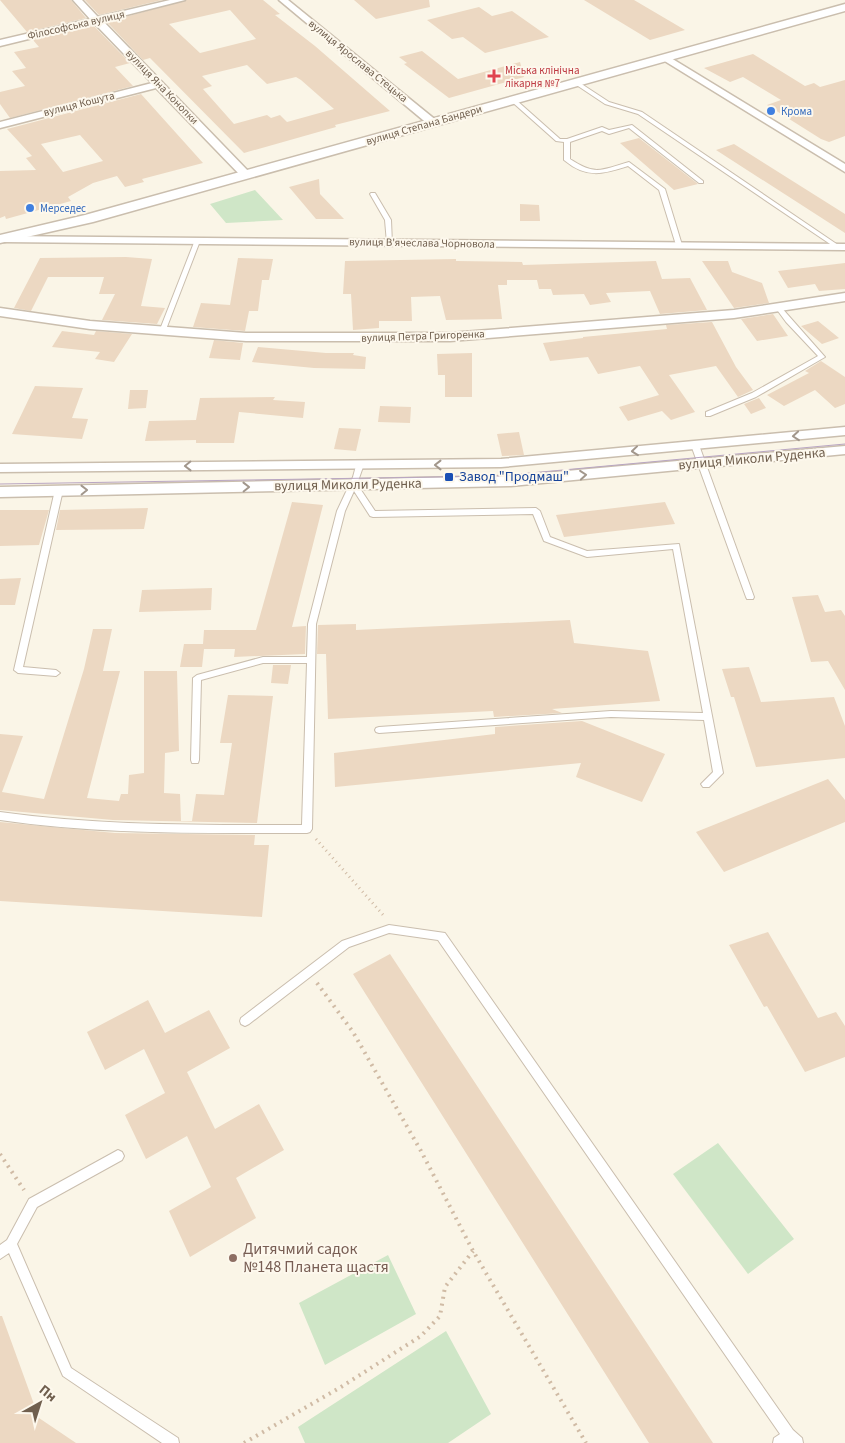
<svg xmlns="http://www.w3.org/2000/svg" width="845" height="1443" viewBox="0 0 845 1443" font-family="'Source Sans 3',sans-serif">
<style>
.green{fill:#cfe6c7}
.building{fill:#ecd8c2;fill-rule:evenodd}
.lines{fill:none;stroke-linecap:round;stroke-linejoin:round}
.service-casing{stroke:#cabeae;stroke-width:2}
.minor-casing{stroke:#cabeae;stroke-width:3}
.tertiary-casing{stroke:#cabeae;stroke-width:3}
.path-far1{stroke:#d0bba5;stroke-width:3;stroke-dasharray:1 4;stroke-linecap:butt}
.path{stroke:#d0bba5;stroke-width:4;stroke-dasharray:2 5;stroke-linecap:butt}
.service{fill:#fff;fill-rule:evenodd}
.minor{fill:#fff;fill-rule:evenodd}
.tertiary{fill:#fff;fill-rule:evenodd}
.tram{stroke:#b9a6c2;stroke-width:1}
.oneway{stroke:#a2978c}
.health-dot{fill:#e0444e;stroke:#fdf8ed;stroke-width:2}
.shop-dot{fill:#3f7fe0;stroke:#fdf8ed;stroke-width:2}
.transit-dot{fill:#1a4fb4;stroke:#fdf8ed;stroke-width:2}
.education-dot{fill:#8d6e63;stroke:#fdf8ed;stroke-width:2}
.labels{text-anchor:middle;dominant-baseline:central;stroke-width:4;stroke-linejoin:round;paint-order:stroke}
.far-street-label{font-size:11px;fill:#705f4e;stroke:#fdf8ed}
.far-health-label{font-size:11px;fill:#be3a42;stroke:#fdf8ed;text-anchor:start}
.far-shop-label{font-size:11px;fill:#366cbe;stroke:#fdf8ed;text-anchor:start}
.street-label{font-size:14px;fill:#705f4e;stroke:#fdf8ed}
.transit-label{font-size:14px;fill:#164399;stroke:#fdf8ed;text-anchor:start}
.near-education-label{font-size:16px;fill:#785e54;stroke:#fdf8ed;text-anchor:start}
</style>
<rect width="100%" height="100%" fill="#faf5e7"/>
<path class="green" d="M 255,190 L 283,220 L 226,223 L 210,204 Z
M 718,1143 L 794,1239 L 748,1274 L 673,1174 Z
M 388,1255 L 416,1314 L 325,1365 L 299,1303 Z
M 446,1331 L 491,1414 L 448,1443 L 305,1443 L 298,1427 Z"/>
<path class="building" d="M 0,0 L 71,0 L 86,18 L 27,32 Z
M 85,0 L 162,0 L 99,15 Z
M 187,0 L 263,0 L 280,14 L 275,15 L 315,46 L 390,111 L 335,125 L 336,127 L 244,153 L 150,58 L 143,60 L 107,22 ZM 230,10 L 256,39 L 200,53 L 169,24 ZM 247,65 L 267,84 L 296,77 L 301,80 L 334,109 L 287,122 L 280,115 L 271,118 L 267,115 L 234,124 L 203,89 L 212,86 L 202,76 Z
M 354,0 L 429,0 L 430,7 L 376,19 Z
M 584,0 L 634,0 L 685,30 L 650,40 Z
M 479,7 L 492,16 L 512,11 L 549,37 L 485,53 L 463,37 L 452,39 L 427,20 Z
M 93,25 L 130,63 L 115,67 L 133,86 L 10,118 L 0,104 L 0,92 L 25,86 L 12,71 L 26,68 L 14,52 L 39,47 L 33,40 Z
M 422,51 L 458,79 L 520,62 L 524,77 L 449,98 L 404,64 L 407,63 L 399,57 Z
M 753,54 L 805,86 L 814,83 L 820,87 L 845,80 L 845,136 L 829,142 L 821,139 L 767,105 L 781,100 L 743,77 L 730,82 L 704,68 Z
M 141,94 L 203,163 L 142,179 L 144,182 L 125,187 L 117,176 L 93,183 L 68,197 L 71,201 L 6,219 L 5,216 L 0,218 L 0,171 L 36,170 L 26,158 L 32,156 L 7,129 ZM 80,135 L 103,161 L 63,172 L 41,144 Z
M 639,138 L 698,184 L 674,190 L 620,143 Z
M 734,144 L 845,214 L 845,233 L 716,150 Z
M 319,179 L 320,194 L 344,219 L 316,219 L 289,187 Z
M 520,204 L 539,205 L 540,221 L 520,221 Z
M 126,257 L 152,259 L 141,306 L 165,308 L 157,324 L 102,320 L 115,294 L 99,294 L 104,277 L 48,277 L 31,311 L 14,308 L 40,258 Z
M 238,258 L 273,259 L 269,280 L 262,280 L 258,311 L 249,311 L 245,331 L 193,327 L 201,303 L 230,305 Z
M 456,259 L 456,261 L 522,262 L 523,265 L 656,261 L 662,279 L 690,278 L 707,310 L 660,314 L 650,291 L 606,293 L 611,302 L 590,305 L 584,294 L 553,295 L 551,289 L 539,289 L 537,280 L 507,280 L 507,285 L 498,285 L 502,319 L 446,320 L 440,296 L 411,297 L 412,321 L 379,321 L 379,328 L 353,330 L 351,294 L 343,294 L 345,261 Z
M 702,261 L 728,261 L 732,272 L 762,283 L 769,303 L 734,308 Z
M 845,263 L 845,289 L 819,291 L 815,284 L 788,288 L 778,271 Z
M 773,314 L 788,336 L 757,341 L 741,319 Z
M 818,321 L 839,338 L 822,344 L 801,326 Z
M 712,322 L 736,367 L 753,390 L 738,397 L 716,366 L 669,375 L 695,412 L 671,420 L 662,411 L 628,421 L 619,407 L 659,395 L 640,366 L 598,374 L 588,357 L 550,361 L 543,343 L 583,338 L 583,337 L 667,329 L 666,325 Z
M 62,331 L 94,335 L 96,331 L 132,334 L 114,362 L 95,359 L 100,352 L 52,347 Z
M 214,340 L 243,343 L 240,360 L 209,358 Z
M 258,347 L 326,353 L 354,353 L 353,355 L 366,357 L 365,369 L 314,368 L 252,362 Z
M 472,353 L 472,397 L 445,397 L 445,375 L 438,375 L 437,354 Z
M 821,361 L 845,377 L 845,404 L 835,408 L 815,390 L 784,406 L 767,395 L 809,373 L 805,371 Z
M 35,386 L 83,388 L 72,418 L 88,419 L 82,439 L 12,434 Z
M 130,390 L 148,390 L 146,408 L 128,409 Z
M 275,397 L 273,400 L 305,402 L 303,418 L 239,412 L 234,443 L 196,443 L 196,440 L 145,441 L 149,421 L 196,420 L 200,398 Z
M 759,398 L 766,408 L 751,414 L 744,404 Z
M 380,406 L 411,407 L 410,423 L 378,422 Z
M 339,428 L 361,429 L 356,451 L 334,449 Z
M 519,432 L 524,455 L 502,456 L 497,434 Z
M 292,502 L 323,505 L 292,627 L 306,626 L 305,654 L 234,657 L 235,649 L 204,649 L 202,667 L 180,667 L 184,644 L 203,644 L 204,630 L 256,630 Z
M 665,502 L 675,524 L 564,537 L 556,515 Z
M 148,508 L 144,529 L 56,530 L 60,510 Z
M 0,510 L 49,510 L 39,545 L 0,546 Z
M 21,578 L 15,605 L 0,605 L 0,579 Z
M 212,588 L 211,610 L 139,612 L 142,590 Z
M 818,595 L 825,612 L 841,610 L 845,616 L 845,690 L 828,661 L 811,662 L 792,597 Z
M 570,620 L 574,643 L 648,651 L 660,701 L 552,709 L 562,713 L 494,717 L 493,711 L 328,719 L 326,654 L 317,654 L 318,625 L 356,624 L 356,630 Z
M 93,629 L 112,629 L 103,671 L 120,671 L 87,798 L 119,801 L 121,794 L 128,794 L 129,775 L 144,773 L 144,671 L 177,671 L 179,751 L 165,753 L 164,793 L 180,794 L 181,821 L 192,821 L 196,794 L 224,795 L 232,743 L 220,743 L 228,695 L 273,696 L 257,823 L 113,820 L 0,810 L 0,734 L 23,736 L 2,792 L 44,799 L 84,669 Z
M 273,665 L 291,665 L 288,684 L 271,683 Z
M 749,667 L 761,702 L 834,697 L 845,726 L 845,758 L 756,767 L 734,697 L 731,697 L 722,669 Z
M 582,721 L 665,754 L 642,802 L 576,777 L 581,763 L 335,787 L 334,753 L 495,734 L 495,727 Z
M 828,779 L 845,800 L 845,822 L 724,872 L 696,832 Z
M 0,822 L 115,833 L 255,835 L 254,845 L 269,845 L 262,917 L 0,901 Z
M 768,932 L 818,1018 L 836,1012 L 845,1026 L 845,1057 L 805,1072 L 767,1006 L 764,1007 L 729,945 Z
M 390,954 L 713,1443 L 649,1443 L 353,974 Z
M 148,1000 L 165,1033 L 209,1010 L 230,1048 L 187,1072 L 215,1129 L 259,1104 L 284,1150 L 236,1178 L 256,1218 L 190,1257 L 169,1211 L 211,1187 L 187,1136 L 146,1159 L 125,1115 L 165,1093 L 144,1049 L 105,1070 L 87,1032 Z
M 0,1316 L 2,1316 L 39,1418 L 76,1443 L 0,1443 Z"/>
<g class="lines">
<g class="service-casing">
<path id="service" d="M 577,81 L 609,102 L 642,112 L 841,247 L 836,248 L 638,114 L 605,104 L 575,84 L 574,83 Z
M 511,99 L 515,99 L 560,139 L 567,139 L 602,127 L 609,130 L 632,125 L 703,181 L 703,183 L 699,183 L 629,128 L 609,134 L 602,131 L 570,142 L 570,159 C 596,176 601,170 629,162 L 665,189 L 682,245 L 681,246 L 676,245 L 659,190 L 628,166 C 603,174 587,179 564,160 L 564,142 L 556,141 L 511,101 Z
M 371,193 L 375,193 L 391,220 L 392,244 L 387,243 L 385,220 L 370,194 Z
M 195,240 L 200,241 L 165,332 L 164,333 L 160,333 L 159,332 Z
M 778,305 L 780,306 L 825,357 L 756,397 L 710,416 L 706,416 L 706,412 L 752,393 L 818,356 L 786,322 L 775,307 Z
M 692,443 L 695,443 L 699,445 L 754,597 L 753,599 L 747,599 L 746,597 L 691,445 Z
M 357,462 L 360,462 L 364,464 L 357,484 L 375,511 L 536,508 L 540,511 L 550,537 L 587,551 L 679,544 L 723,773 L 709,787 L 703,787 L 701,784 L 713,772 L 704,720 L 611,717 L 379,733 L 376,732 L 375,730 L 376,728 L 379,727 L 611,711 L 703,713 L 673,549 L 587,557 L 544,541 L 533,514 L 373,517 L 370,516 L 354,491 L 345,511 L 316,624 L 312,829 L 310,832 L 307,833 C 204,833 102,835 0,820 L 0,812 C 101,826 201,825 302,825 L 307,663 L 263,663 L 201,680 L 199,760 L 198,763 L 192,763 L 191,760 L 193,678 L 197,675 L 263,657 L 307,657 L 308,624 L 337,511 L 353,477 Z
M 59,487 L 63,490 L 23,667 L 56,670 L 60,673 L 56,676 L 18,673 L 14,670 L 55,490 Z
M 389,925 L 445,933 L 793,1430 L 802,1438 L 803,1443 L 773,1443 L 774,1438 L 780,1434 L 438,940 L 389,933 L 349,947 L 249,1024 L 245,1026 L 241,1024 L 240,1021 L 241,1018 L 342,941 Z
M 118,1150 L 122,1152 L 124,1156 L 122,1160 L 37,1207 L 17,1244 L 71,1368 L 178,1438 L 179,1443 L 162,1443 L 63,1376 L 9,1253 L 0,1259 L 0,1245 L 7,1240 L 29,1199 Z"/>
</g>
<g class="minor-casing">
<path id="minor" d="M 73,0 L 82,0 L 98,17 L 170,0 L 185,0 L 103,21 L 250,173 L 250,177 L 242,177 L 156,88 L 0,128 L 0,122 L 152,83 L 94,23 L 0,46 L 0,40 L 90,19 Z
M 279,0 L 288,0 L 437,121 L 437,125 L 429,125 Z
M 666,55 L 845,164 L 845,172 L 663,60 L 661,58 Z
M 0,236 L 845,244 L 845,250 L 3,242 L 0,242 Z
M 845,293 L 845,301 L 734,318 L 450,341 L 246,341 L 90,329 L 0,316 L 0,308 L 90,321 L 246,333 L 450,333 L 734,310 Z
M 845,427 L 845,435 L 501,467 L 0,472 L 0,464 L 501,459 Z
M 845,446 L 845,454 L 511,486 L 0,497 L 0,487 L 511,476 Z"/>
</g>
<g class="tertiary-casing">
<path id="tertiary" d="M 845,4 L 845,11 L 93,222 L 0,243 L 0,235 L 85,215 Z"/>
</g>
<path class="path-far1" d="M 316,839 L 385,917"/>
<path class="path" d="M 317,983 L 353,1032 L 421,1151 L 473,1251 L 586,1443
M 0,1154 L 24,1190
M 244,1443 L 341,1387 L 421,1336 L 440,1316 L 445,1287 L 473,1251"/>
<use href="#service" class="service"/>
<use href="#minor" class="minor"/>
<use href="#tertiary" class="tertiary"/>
<path class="tram" d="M 0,484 L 498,476 L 845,444"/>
</g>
<defs><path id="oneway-chevron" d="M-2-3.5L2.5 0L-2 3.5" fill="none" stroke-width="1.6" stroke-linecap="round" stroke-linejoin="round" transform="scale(1.25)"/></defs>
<g class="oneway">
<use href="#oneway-chevron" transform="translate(796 436) rotate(175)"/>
<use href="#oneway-chevron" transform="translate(635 451) rotate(174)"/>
<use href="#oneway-chevron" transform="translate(438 465) rotate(180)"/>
<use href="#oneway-chevron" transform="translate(188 466) rotate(179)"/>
<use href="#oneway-chevron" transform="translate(583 475) rotate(-5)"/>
<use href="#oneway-chevron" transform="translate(246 487) rotate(-1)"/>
<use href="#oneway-chevron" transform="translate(84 490) rotate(-1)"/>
</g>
<path class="health-dot" d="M491.5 68.5h5v5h5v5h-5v5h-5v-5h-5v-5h5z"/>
<g class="shop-dot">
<circle cx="771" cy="111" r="5"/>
<circle cx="30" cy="208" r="5"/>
</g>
<rect class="transit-dot" x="444" y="472" width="10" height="10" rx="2.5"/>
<circle class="education-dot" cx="233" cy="1258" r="5"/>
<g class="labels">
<g class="far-street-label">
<text transform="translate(76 25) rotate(-13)">Філософська вулиця</text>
<text transform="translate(358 61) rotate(39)">вулиця Ярослава Стецька</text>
<text transform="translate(162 87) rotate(46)">вулиця Яна Конопки</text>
<text transform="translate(79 104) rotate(-14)">вулиця Кошута</text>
<text transform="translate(424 125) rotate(-16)">вулиця Степана Бандери</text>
<text transform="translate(422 243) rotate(1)">вулиця В'ячеслава Чорновола</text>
<text transform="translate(423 336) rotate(-2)">вулиця Петра Григоренка</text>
</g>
<g class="far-health-label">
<text x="505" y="70">Міська клінічна<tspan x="505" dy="13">лікарня №7</tspan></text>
</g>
<g class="far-shop-label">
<text x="781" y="111">Крома</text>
<text x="40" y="208">Мерседес</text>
</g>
<g class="street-label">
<text transform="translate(752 459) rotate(-5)">вулиця Миколи Руденка</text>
<text transform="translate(348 485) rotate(-1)">вулиця Миколи Руденка</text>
</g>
<g class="transit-label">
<text x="459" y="477">Завод "Продмаш"</text>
</g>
<g class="near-education-label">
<text x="243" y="1249">Дитячмий садок<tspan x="243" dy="18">№148 Планета щастя</tspan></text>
</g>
</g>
<g transform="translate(40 1403) rotate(39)" stroke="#fdf8ed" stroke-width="4" paint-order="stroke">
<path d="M0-4L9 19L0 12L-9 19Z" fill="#705f4e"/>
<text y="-8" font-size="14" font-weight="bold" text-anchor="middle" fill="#705f4e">Пн</text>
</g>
</svg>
